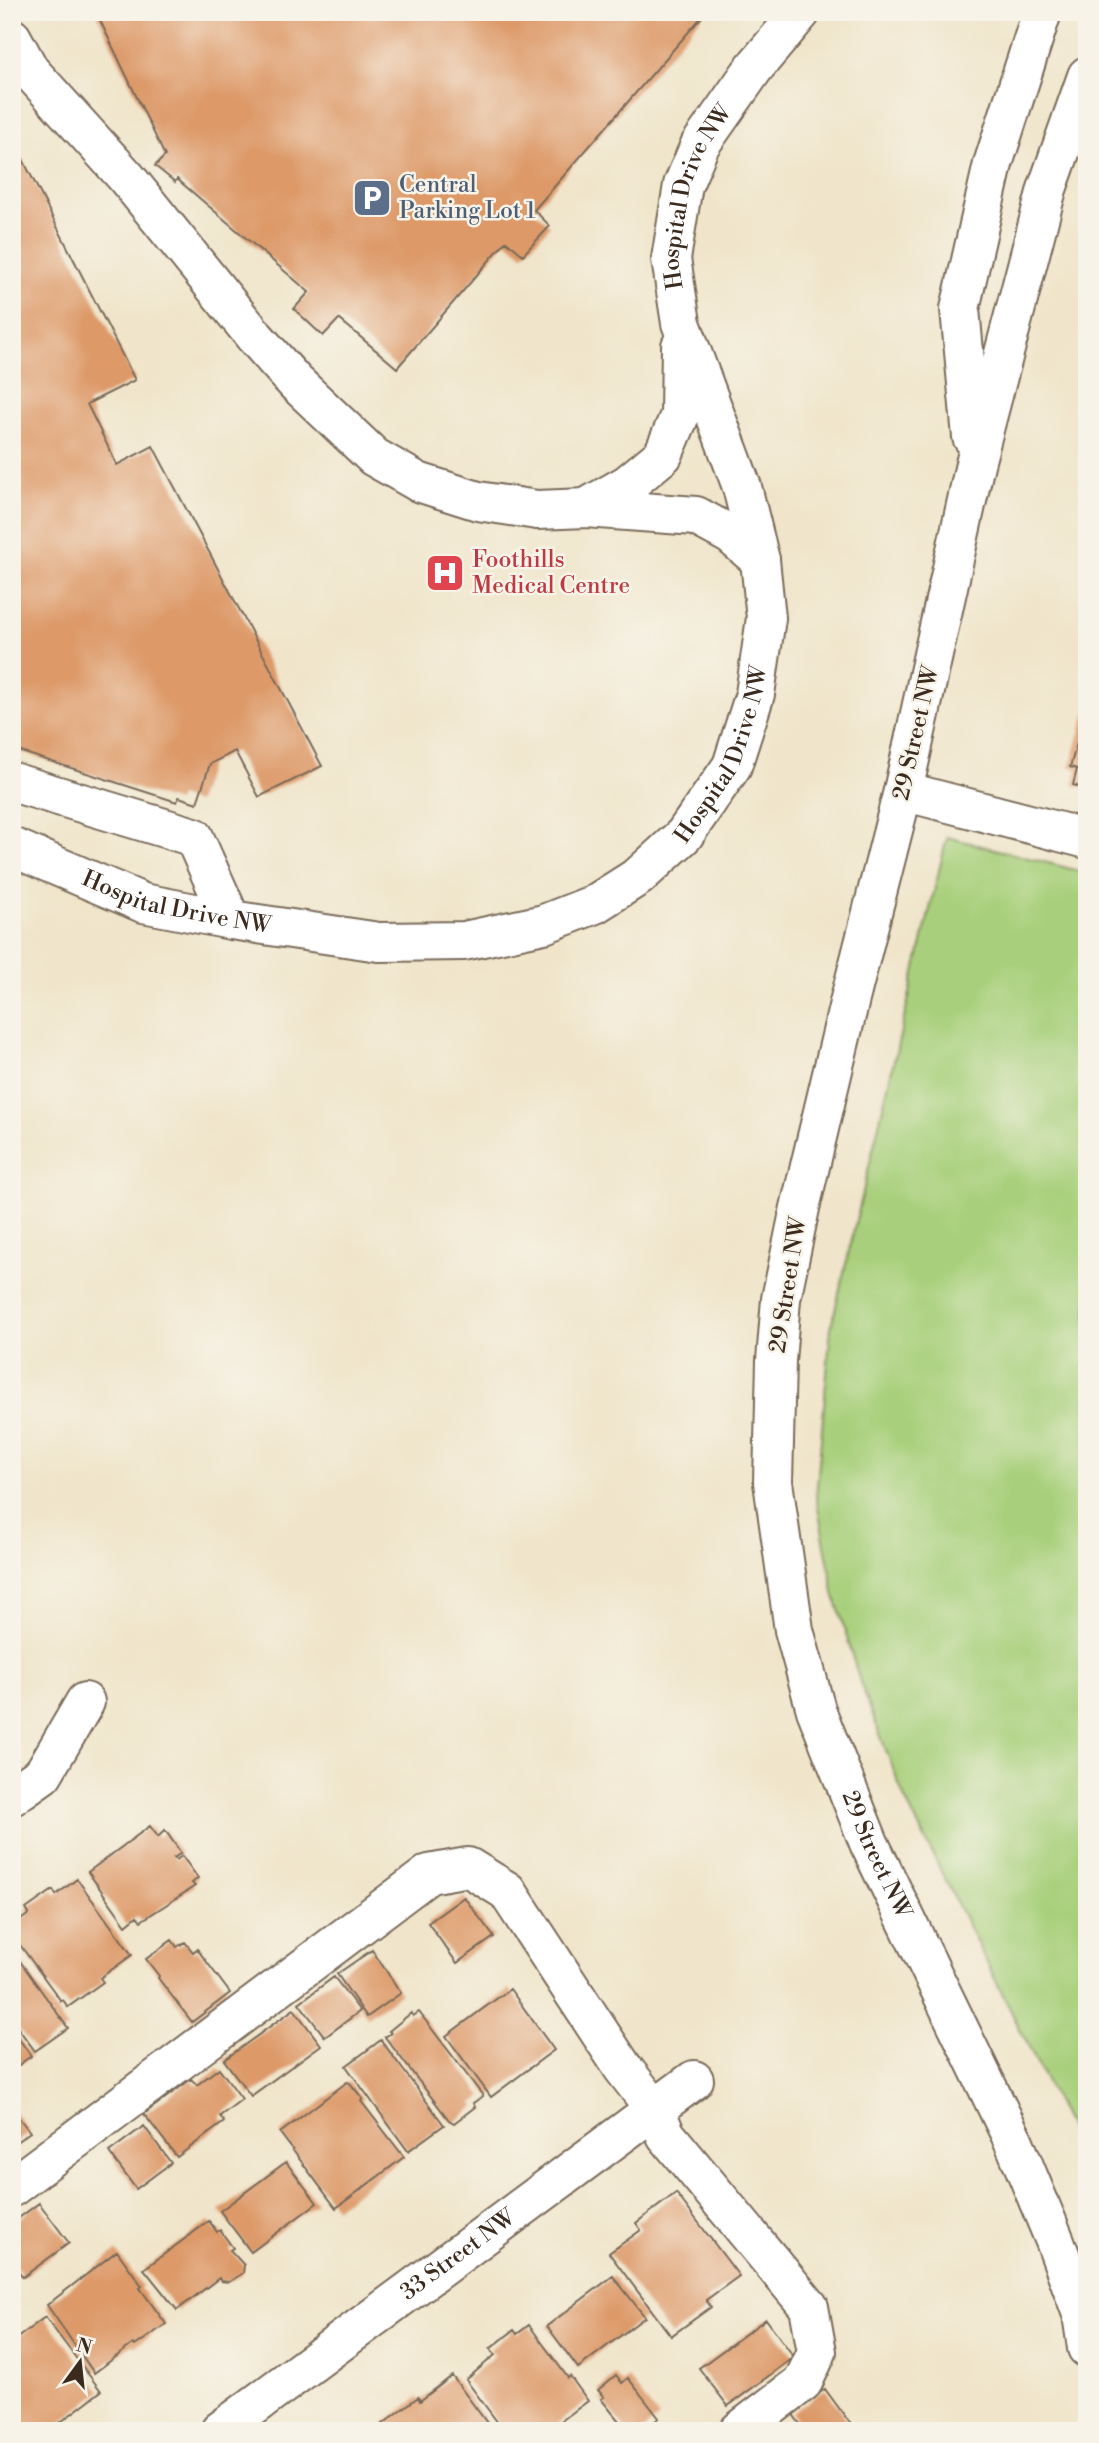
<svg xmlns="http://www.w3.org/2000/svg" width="1099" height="2443" viewBox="0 0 1099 2443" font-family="'Libre Bodoni',serif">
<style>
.green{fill:#a8d07b;stroke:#727d4c;stroke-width:2}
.building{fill:#dd9968}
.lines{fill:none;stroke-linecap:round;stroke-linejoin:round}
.minor-casing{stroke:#7a6b5a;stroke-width:42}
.minor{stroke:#fff;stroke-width:38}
.labels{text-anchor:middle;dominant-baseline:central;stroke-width:5;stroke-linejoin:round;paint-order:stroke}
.service-label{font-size:23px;fill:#4e5e75;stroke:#f7f3e8;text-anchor:start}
.street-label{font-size:23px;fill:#3b2a1e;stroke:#f7f3e8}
.health-label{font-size:23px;fill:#be3a42;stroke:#f7f3e8;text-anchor:start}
</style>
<rect width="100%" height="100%" fill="#f7f3e8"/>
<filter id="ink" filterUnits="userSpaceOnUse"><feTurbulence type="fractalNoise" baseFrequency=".0143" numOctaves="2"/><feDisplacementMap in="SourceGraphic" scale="14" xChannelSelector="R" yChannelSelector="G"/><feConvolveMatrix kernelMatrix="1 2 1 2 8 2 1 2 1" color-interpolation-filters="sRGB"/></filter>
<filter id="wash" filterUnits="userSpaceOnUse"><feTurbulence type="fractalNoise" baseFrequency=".00686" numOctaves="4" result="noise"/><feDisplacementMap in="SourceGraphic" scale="28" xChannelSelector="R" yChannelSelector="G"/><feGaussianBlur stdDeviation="1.57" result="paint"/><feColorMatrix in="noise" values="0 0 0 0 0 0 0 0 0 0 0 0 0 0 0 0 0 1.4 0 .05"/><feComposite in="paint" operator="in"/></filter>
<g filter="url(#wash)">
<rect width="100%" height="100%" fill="#f0e5ca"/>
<path class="green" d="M 947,837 L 1087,873 L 1087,2163 L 904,1797 L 860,1682 L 834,1593 L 816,1497 L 831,1327 Z"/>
<g id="blocks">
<path class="building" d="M 96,12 L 706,12 L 534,210 L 550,226 L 523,255 L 506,241 L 397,368 L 339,319 L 323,336 L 294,309 L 309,292 L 177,179 L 175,182 L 155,166 L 165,156 Z
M 12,138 L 135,380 L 87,404 L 117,465 L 153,446 L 322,766 L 259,797 L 235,751 L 210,764 L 197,803 L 179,797 L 177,802 L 12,749 Z
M 1087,709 L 1087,789 L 1073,785 L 1077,769 L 1070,767 Z
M 150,1826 L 158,1837 L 165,1830 L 181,1853 L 174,1858 L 176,1860 L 182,1856 L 198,1878 L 192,1883 L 195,1886 L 141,1921 L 137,1916 L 126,1925 L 88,1872 Z
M 77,1879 L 132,1955 L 100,1978 L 103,1982 L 68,2007 L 63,2000 L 61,2001 L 12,1934 L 12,1926 L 29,1914 L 26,1909 L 53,1890 L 56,1895 Z
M 464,1897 L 494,1937 L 457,1963 L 428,1923 Z
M 172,1940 L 177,1947 L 185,1942 L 193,1952 L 197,1949 L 230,1993 L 192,2022 L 158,1978 L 159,1976 L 146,1959 Z
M 12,1950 L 68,2028 L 35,2051 L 12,2020 Z
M 372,1950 L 401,1993 L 367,2017 L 337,1974 Z
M 334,1977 L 360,2011 L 325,2037 L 299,2003 Z
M 510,1989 L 554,2050 L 491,2097 L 446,2036 Z
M 294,2009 L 321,2045 L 251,2096 L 224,2060 Z
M 419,2012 L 483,2096 L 473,2103 L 475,2107 L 454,2123 L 449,2120 L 385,2037 L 391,2033 L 389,2031 L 411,2013 L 413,2016 Z
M 12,2029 L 31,2056 L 12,2070 Z
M 381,2040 L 444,2125 L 408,2151 L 346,2066 Z
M 219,2068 L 242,2099 L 220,2116 L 224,2122 L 177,2157 L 144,2114 L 191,2079 L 197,2085 Z
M 347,2082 L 350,2083 L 363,2099 L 361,2101 L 404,2157 L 336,2208 L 280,2133 Z
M 12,2109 L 30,2132 L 12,2145 Z
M 144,2126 L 171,2163 L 136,2189 L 109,2152 Z
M 286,2162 L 317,2203 L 251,2252 L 220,2211 Z
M 676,2193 L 739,2276 L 706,2300 L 711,2307 L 671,2336 L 609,2253 L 641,2230 L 636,2223 Z
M 39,2203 L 69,2243 L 23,2277 L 12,2262 L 12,2223 Z
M 209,2221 L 217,2232 L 220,2230 L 233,2248 L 230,2250 L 244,2265 L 243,2273 L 229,2282 L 221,2281 L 219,2278 L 177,2310 L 144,2269 Z
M 117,2251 L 142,2286 L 140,2288 L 166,2324 L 135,2346 L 133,2344 L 94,2373 L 47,2305 Z
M 613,2276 L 645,2317 L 578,2368 L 547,2326 Z
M 45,2317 L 101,2391 L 53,2428 L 50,2425 L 43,2431 L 21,2431 L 12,2418 L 12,2342 Z
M 766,2319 L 794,2357 L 728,2406 L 699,2368 Z
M 529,2325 L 568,2378 L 570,2376 L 588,2401 L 557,2424 L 562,2431 L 504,2431 L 466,2380 L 495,2355 L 490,2349 L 514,2330 L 517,2334 Z
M 616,2375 L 622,2383 L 628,2378 L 659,2418 L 642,2431 L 627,2431 L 601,2399 L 604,2397 L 598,2390 Z
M 452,2376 L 493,2431 L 381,2431 L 379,2427 L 418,2397 L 420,2401 Z
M 825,2389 L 852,2426 L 845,2431 L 805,2431 L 792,2413 Z"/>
</g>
</g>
<g filter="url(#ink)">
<use href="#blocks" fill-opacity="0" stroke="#7a6b5a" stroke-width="2"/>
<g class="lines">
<g class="minor-casing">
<g id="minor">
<path d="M 12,38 L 30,71 L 126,177 L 255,337 L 295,382 L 374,457 L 418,482 L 478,501 L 537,510 L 586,508 L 696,516 L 731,535 L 760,560"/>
<path id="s1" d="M 1087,76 L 1047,189 L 975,464 L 903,791 L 850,999 L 800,1208 L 781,1299 L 776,1361 L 773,1482 L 794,1630 L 816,1710 L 869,1843 L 1014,2142 L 1055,2241 L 1082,2314 L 1087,2348"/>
<path d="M 972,437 L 960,309 L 993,164 L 1042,12"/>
<path d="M 586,508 L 628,484 L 663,455 L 680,415 L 681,346"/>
<path d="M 12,782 L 194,837 L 231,920"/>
<path d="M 903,791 L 1087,839"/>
<path id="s2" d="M 12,847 L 143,903 L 231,920 L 379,942 L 464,941 L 544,924 L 595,904 L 639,876 L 684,835 L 732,766 L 755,694 L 766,618 L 760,560 L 742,487 L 681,323 L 671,259 L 683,185 L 700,145 L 754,68 L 801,12"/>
<path d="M 12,1796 L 43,1774 L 85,1702"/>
<path d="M 12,2187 L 429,1874 L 468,1867 L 507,1891 L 623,2068 L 654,2108 L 666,2135 L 809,2307 L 817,2352 L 803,2382 L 739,2431"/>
<path id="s3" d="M 220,2431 L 694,2080"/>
</g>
</g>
<use href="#minor" class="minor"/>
</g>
</g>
<defs>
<g id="parking-square" transform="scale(2.0125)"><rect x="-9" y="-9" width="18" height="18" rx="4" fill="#5c6f8a" stroke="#f7f3e8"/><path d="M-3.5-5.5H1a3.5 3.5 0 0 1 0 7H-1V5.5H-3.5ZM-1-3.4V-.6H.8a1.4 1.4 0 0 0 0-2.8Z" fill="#fff"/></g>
<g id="hospital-square" transform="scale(2.0125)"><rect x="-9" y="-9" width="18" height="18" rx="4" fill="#e0444e" stroke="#f7f3e8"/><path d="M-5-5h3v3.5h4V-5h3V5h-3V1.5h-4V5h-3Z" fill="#fff"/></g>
</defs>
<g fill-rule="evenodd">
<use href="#parking-square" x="372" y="198"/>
<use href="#hospital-square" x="445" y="573"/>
</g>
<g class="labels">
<g class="service-label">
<text x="399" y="185">Central<tspan x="399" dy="26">Parking Lot 1</tspan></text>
</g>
<g class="street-label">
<text stroke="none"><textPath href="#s2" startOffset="1393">Hospital Drive NW</textPath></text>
<text transform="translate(916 733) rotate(-77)">29 Street NW</text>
<text stroke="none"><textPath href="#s2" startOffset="807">Hospital Drive NW</textPath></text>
<text stroke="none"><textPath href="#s2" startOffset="175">Hospital Drive NW</textPath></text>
<text transform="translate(788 1285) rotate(-81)">29 Street NW</text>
<text stroke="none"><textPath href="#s1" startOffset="1834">29 Street NW</textPath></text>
<text stroke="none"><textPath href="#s3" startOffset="296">33 Street NW</textPath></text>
</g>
<g class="health-label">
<text x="472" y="560">Foothills<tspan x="472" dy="26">Medical Centre</tspan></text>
</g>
</g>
<rect width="1099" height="2443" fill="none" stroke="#f7f3e8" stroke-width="42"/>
<g transform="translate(80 2362) rotate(15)" stroke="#f7f3e8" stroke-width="5" paint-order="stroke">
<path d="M0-5L12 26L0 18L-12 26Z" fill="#3b2a1e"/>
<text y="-10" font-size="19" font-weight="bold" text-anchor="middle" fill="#3b2a1e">N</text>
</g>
</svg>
